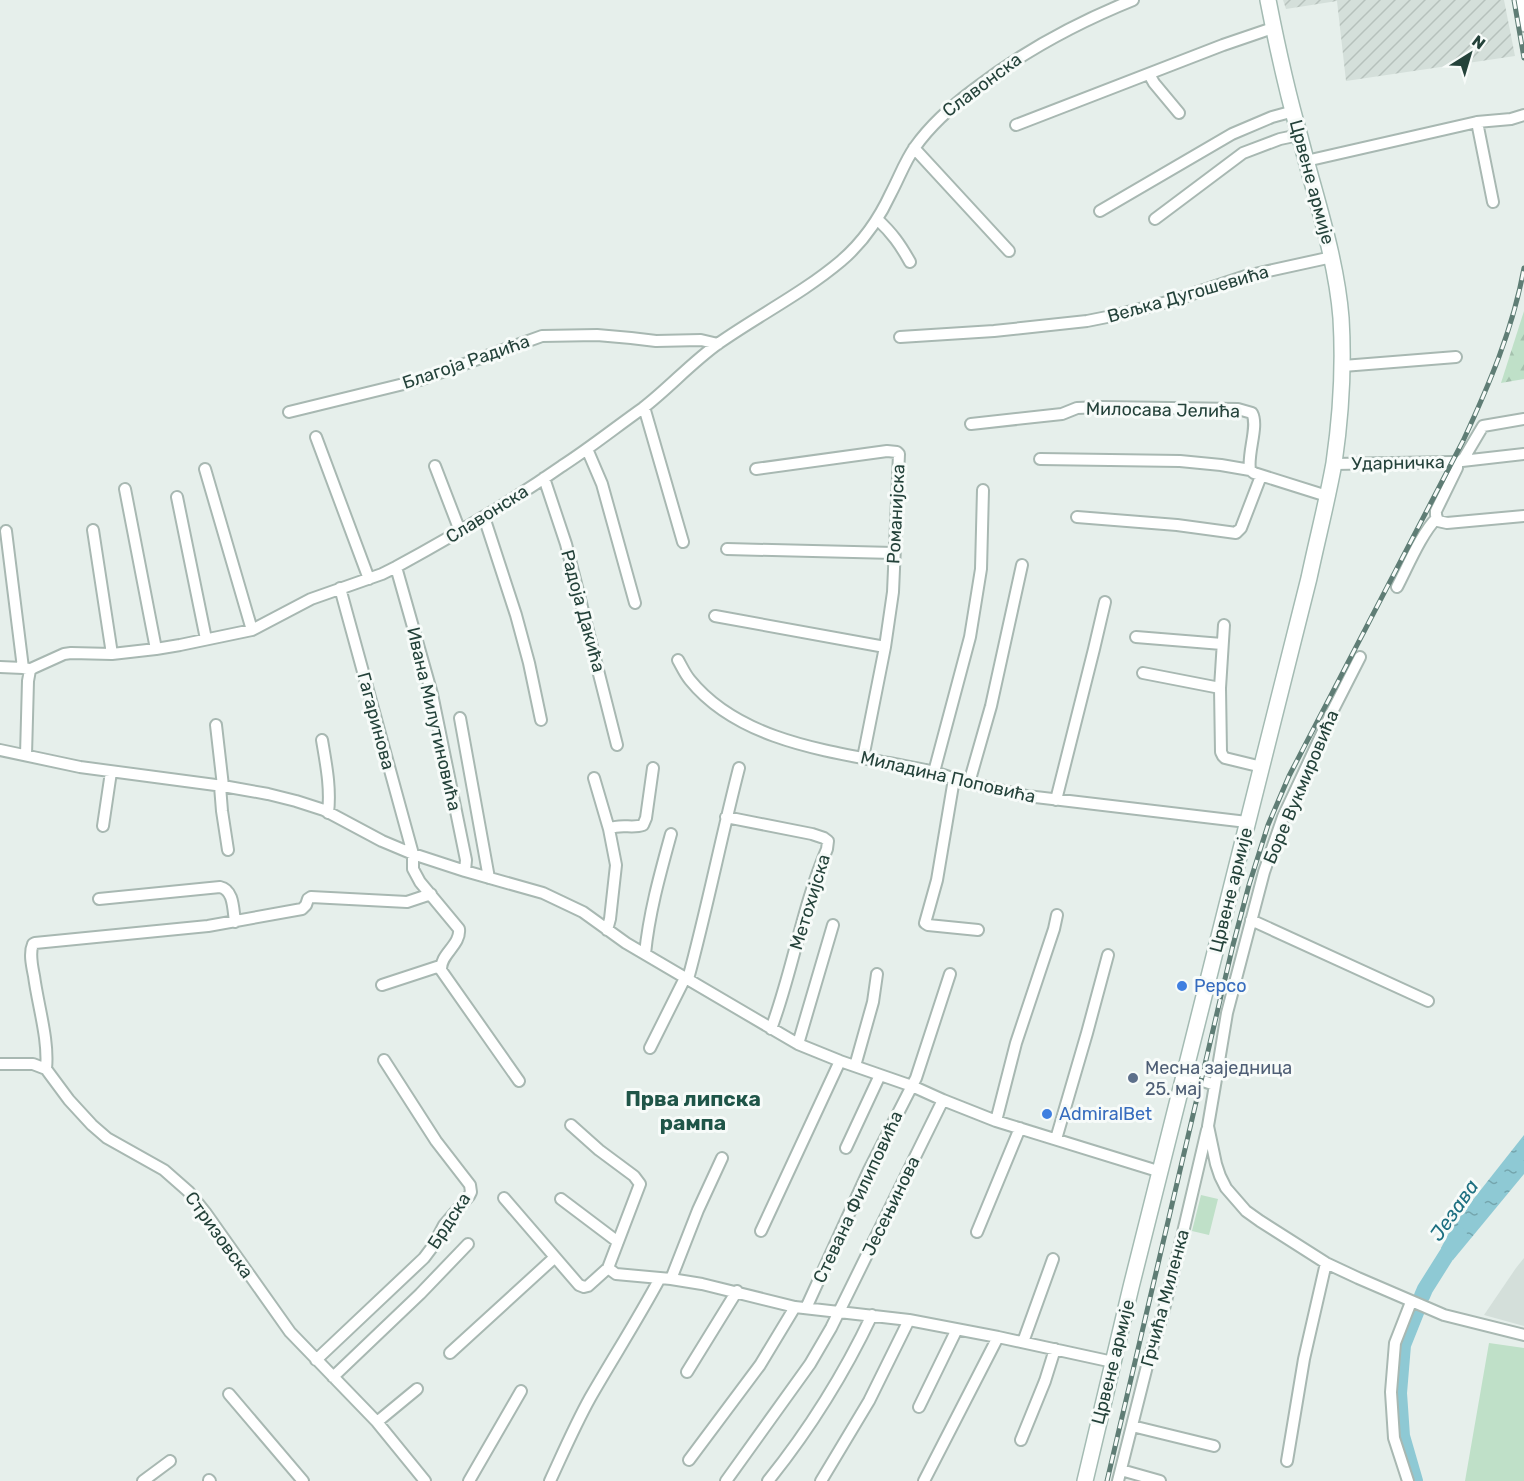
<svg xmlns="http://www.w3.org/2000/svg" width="1524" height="1481" viewBox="0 0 1524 1481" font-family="Rubik,sans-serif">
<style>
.built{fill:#d4dfda}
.industrial{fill:url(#industrial-furrows)}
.forest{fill:url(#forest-firs)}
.pitch{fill:#bfe0c8}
.water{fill:url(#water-ripples)}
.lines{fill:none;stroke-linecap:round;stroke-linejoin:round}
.river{stroke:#8ec9d4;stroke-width:16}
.street-casing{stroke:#a8b8b2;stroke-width:14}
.secondary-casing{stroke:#a4bbb3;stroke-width:18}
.street{stroke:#fff;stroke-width:10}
.secondary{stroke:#fff;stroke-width:15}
.rail-casing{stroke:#5f7d75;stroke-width:5}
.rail{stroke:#f7fbf9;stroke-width:3;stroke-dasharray:9;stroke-linecap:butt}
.shop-dot{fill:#3f7fe0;stroke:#f7fbf9;stroke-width:2}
.service-dot{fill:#5c6f8a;stroke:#f7fbf9;stroke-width:2}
.labels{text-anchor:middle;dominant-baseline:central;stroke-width:6;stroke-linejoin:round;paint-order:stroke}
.street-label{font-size:18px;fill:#24423a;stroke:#f7fbf9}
.shop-label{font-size:18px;fill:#366cbe;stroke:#f7fbf9;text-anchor:start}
.service-label{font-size:18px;fill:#4e5e75;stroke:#f7fbf9;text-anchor:start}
.water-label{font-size:20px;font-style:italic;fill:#1c6f80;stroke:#f7fbf9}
.quarter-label{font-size:21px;font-weight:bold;fill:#1f5548;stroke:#f7fbf9}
</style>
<defs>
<pattern id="industrial-furrows" width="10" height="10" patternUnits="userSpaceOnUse" patternTransform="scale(1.5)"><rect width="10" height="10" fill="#d4dfda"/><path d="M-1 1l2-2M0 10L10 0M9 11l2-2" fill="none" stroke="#b6c1bc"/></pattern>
<pattern id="forest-firs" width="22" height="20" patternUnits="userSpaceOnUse" patternTransform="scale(1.5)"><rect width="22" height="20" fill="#bfe0c8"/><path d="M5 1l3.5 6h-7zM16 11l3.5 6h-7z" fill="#a4c1ad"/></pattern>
<pattern id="water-ripples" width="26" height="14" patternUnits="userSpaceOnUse" patternTransform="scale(1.5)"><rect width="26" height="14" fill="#8ec9d4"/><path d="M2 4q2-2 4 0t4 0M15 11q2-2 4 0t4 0" fill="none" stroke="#74a5ad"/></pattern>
</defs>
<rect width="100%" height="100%" fill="#e6efeb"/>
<path class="built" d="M 1524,1258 L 1524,1326 L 1484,1315 L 1516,1268 Z"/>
<path class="industrial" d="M 1283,0 L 1504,0 L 1515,56 L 1346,81 L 1337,1 L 1286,9 Z"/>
<path class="forest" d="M 1524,311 L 1524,379 L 1501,383 Z"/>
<path class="pitch" d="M 1201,1195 L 1218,1199 L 1209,1235 L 1192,1231 Z
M 1489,1343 L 1524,1348 L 1524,1481 L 1465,1481 Z"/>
<path class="water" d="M 1524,1135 L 1524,1174 L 1453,1260 L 1441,1248 L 1452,1227 L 1468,1206 Z"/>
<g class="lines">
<path class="river" d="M 1422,1296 L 1425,1289 L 1459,1235
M 1415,1481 L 1402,1436 L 1399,1393 L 1403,1345 L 1417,1310"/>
<g class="street-casing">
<path id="street" d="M 1521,0 L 1524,26
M 1149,74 L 1154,83 L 1179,113
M 1477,122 L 1493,202
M 1016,125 L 1223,45 L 1273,28
M 914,148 L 1009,251
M 1306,161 L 1477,122 L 1511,119 L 1524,115
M 1100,211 L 1232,134 L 1272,117 L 1294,111
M 877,219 C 892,233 900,244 910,262
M 1155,219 L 1243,153 L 1280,139 L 1299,135
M 900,337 L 994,331 L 1087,321 L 1112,316 L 1171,301 L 1246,276 L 1332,257
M 1343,366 L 1456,357
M 644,407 L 683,542
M 289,412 L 420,380 L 542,336 L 597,335 L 631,338 L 656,341 L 701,340 L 718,344
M 971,424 L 1062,414 L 1077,408 L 1102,407 L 1238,409 L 1252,413 C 1259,426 1247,453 1250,470 L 1254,473 L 1327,496
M 316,437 L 369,579
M 587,449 L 602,484 L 635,603
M 1040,459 L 1180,461 L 1221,465 L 1250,470
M 1462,461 L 1524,454
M 1334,464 L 1453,462 L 1457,464 L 1457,468 L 1436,511 L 1436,515 L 1438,521 L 1447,523 L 1524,516
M 1457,464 L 1464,458 L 1483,426 L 1524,419
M 435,466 L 460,531
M 205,469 L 252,630
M 756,469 L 887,451 L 897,452 L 899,454 L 893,592 L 885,647 L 863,758
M 544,478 L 566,544 L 617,745
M 125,489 L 156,649
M 177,497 L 206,639
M 484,517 L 516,615 L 529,663 L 541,720
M 1077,517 L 1177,525 L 1236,533 L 1241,528 L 1261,476
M 93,530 L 112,654
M 6,531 L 23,668
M 727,549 L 894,553
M 396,567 L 432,694 L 466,860 L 465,871
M 1397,587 C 1407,568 1422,532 1437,518
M 340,588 L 413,854 L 413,869 L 420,882 L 459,929 C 461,945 440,954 441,970 L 519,1081
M 715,616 L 885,647
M 1224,625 L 1220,688 L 1221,752 L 1223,756 L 1225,758 L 1262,767
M 1136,637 L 1222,644
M 678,660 C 682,667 685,674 690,680 C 737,738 820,750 889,763 C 904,766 920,768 934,772 C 941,774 948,777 956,779 C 979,786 1003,791 1027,796 L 1247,822
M 0,667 L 23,668 L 29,669
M 1143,673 L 1220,688
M 460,718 L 489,878
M 216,725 L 223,786
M 322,740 C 326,764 331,788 328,813
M 0,750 L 80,767 L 223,786 L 268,794 L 296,801 L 324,810 L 382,841 L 413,854 L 465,871 L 543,893 L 583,912 L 626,943 L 798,1044 L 840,1061 L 912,1086 L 943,1100 L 996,1121 L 1161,1172
M 26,755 L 28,681 L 30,670 L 33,668 L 64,654 L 71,653 L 112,654 L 156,649 L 180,645 L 252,630 L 311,599 L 382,574 L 396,567 C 453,536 509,503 562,466 C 590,448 616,427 643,408 C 669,388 692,362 719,343 C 759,315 803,293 841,261 C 862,243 879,219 891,193 C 899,178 905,161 915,147 C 932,123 953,105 976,88 C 1024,51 1076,23 1133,0
M 934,772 L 970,637 L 981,569 L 983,490
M 594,778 L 609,829 L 616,865 L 610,919 L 607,930
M 954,779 L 937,880 L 925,923 L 928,925 L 978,930
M 969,783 L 991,706 L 1022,565
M 220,786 L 222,811 L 228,850
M 1056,800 L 1094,649 L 1105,602
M 726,817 L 812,834 L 824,838 L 828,841 L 827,849 C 802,907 793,970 771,1029
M 103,826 L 111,772
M 609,829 C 620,823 632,829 643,825 L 646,818 L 653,768
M 99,899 L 220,887 C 234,890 233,909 235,922
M 1251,920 L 1428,1001
M 645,954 C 649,913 660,874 671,834
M 688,979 C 707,909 721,838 739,768
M 382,985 L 440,966
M 798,1044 L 833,925
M 650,1048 L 685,978
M 0,1064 L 33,1064 L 46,1069 L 69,1100 L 92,1125 L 107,1138 L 164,1170 L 189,1192 L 205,1212 L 290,1332 L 377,1422 L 425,1481
M 855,1066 L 873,1002 L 877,974
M 46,1069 C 49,1040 38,1006 34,976 C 32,966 29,953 33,944 L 35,943 L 208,926 L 302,909 L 306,905 L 308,899 L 311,897 L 407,902 L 431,894
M 1185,1075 L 1215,1085 L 1208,1126 L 1216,1164 L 1220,1176 L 1226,1188 L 1246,1211 L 1260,1221 L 1326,1263 L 1358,1278 L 1444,1315 L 1524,1335
M 1215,1085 L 1227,1013 L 1264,872 L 1283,817 L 1299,783 L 1331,714 L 1360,657
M 996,1121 L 1016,1043 L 1054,929 L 1057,915
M 1056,1139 L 1087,1033 L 1108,955
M 846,1148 L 880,1075
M 504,1198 L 579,1285 L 584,1287 L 588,1286 L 608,1268 L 640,1184 L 634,1176 L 599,1150 L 571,1125
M 561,1199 L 618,1242
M 761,1231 L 840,1061
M 977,1232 L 1020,1128
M 608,1268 L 616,1274 L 671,1279 L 702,1284 L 795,1307 L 909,1320 L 998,1337 L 1113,1362
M 671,1279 L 698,1210 L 722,1158
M 806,1308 L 869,1170 L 916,1078 L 950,974
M 1023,1342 L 1053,1259
M 450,1353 L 554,1258
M 316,1360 L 424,1258 L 433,1246 L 444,1225 L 469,1196 L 471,1192 L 470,1185 L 436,1141 L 384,1060
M 687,1372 L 737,1291
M 333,1377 L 420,1294 L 468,1244
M 229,1394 L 303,1481
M 919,1407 L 957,1329
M 377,1422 L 417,1389
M 1132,1426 L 1214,1446
M 1021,1440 L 1045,1381 L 1055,1349
M 689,1460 L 760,1365 L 795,1307
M 1287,1461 L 1304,1359 L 1326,1263
M 1121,1470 L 1160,1481
M 209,1480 L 210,1481
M 143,1481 L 170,1461
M 469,1481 L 521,1391
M 550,1481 C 563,1453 575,1425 590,1398 C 613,1358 638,1319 660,1278
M 726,1481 L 810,1364 L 831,1328 L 943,1100
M 768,1481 C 809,1430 844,1374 872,1315
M 821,1481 L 869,1401 L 909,1320
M 924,1481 L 998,1337
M 1118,1481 L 1148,1362 L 1163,1313 L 1181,1241 L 1207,1130
M 1408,1481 L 1394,1438 L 1391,1392 L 1395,1343 L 1411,1302"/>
</g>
<g class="secondary-casing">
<path id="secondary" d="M 1085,1481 L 1131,1287 L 1309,578 C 1317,540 1327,502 1334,463 C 1341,415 1344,367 1341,318 C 1336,256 1315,197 1300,137 C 1287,92 1277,46 1268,0"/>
</g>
<use href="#street" class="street"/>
<use href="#secondary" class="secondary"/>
<g class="rail-casing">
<path id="rail" d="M 1514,0 L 1524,58
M 1107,1481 L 1233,945 L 1249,885 L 1268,825 L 1289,776 L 1463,441 C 1489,385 1513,329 1524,268"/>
</g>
<use href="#rail" class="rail"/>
</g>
<g class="shop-dot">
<circle cx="1182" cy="986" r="6"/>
<circle cx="1047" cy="1114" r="6"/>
</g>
<circle class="service-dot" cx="1133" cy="1078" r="6"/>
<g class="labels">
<g class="street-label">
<text transform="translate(982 85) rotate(-37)">Славонска</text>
<text transform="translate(1312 182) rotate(75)">Црвене армије</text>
<text transform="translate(1188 294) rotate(-16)">Вељка Дугошевића</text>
<text transform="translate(466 362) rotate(-19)">Благоја Радића</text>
<text transform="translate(1163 410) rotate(1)">Милосава Јелића</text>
<text transform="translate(1398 463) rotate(-1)">Ударничка</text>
<text transform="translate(487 514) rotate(-32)">Славонска</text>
<text transform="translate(896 514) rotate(-87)">Романијска</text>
<text transform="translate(583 611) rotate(75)">Радоја Дакића</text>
<text transform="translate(434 719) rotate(77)">Ивана Милутиновића</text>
<text transform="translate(376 721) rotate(75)">Гагаринова</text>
<text transform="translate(948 777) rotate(13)">Миладина Поповића</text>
<text transform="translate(1301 787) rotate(-67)">Боре Вукмировића</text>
<text transform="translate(1231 890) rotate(-76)">Црвене армије</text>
<text transform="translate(810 902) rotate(-73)">Метохијска</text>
<text transform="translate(858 1197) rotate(-65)">Стевана Филиповића</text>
<text transform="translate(891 1206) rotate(-64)">Јесењинова</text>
<text transform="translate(449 1221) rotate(-57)">Брдска</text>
<text transform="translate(219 1235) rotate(54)">Стризовска</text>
<text transform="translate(1165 1298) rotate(-75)">Грчића Миленка</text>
<text transform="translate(1113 1362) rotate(-76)">Црвене армије</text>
</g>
<g class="shop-label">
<text x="1194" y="986">Pepco</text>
<text x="1059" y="1114">AdmiralBet</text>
</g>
<g class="service-label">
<text x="1145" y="1068">Месна заједница<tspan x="1145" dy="21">25. мај</tspan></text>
</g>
<g class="water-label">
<text transform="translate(1454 1210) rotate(-55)">Језава</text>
</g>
<g class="quarter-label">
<text x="693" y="1098">Прва липска<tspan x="693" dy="24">рампа</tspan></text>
</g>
</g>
<g transform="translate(1470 54) rotate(37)" stroke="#f7fbf9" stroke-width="4.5" paint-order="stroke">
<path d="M0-4.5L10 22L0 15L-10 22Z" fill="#24423a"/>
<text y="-9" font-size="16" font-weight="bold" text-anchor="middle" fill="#24423a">N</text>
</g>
</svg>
